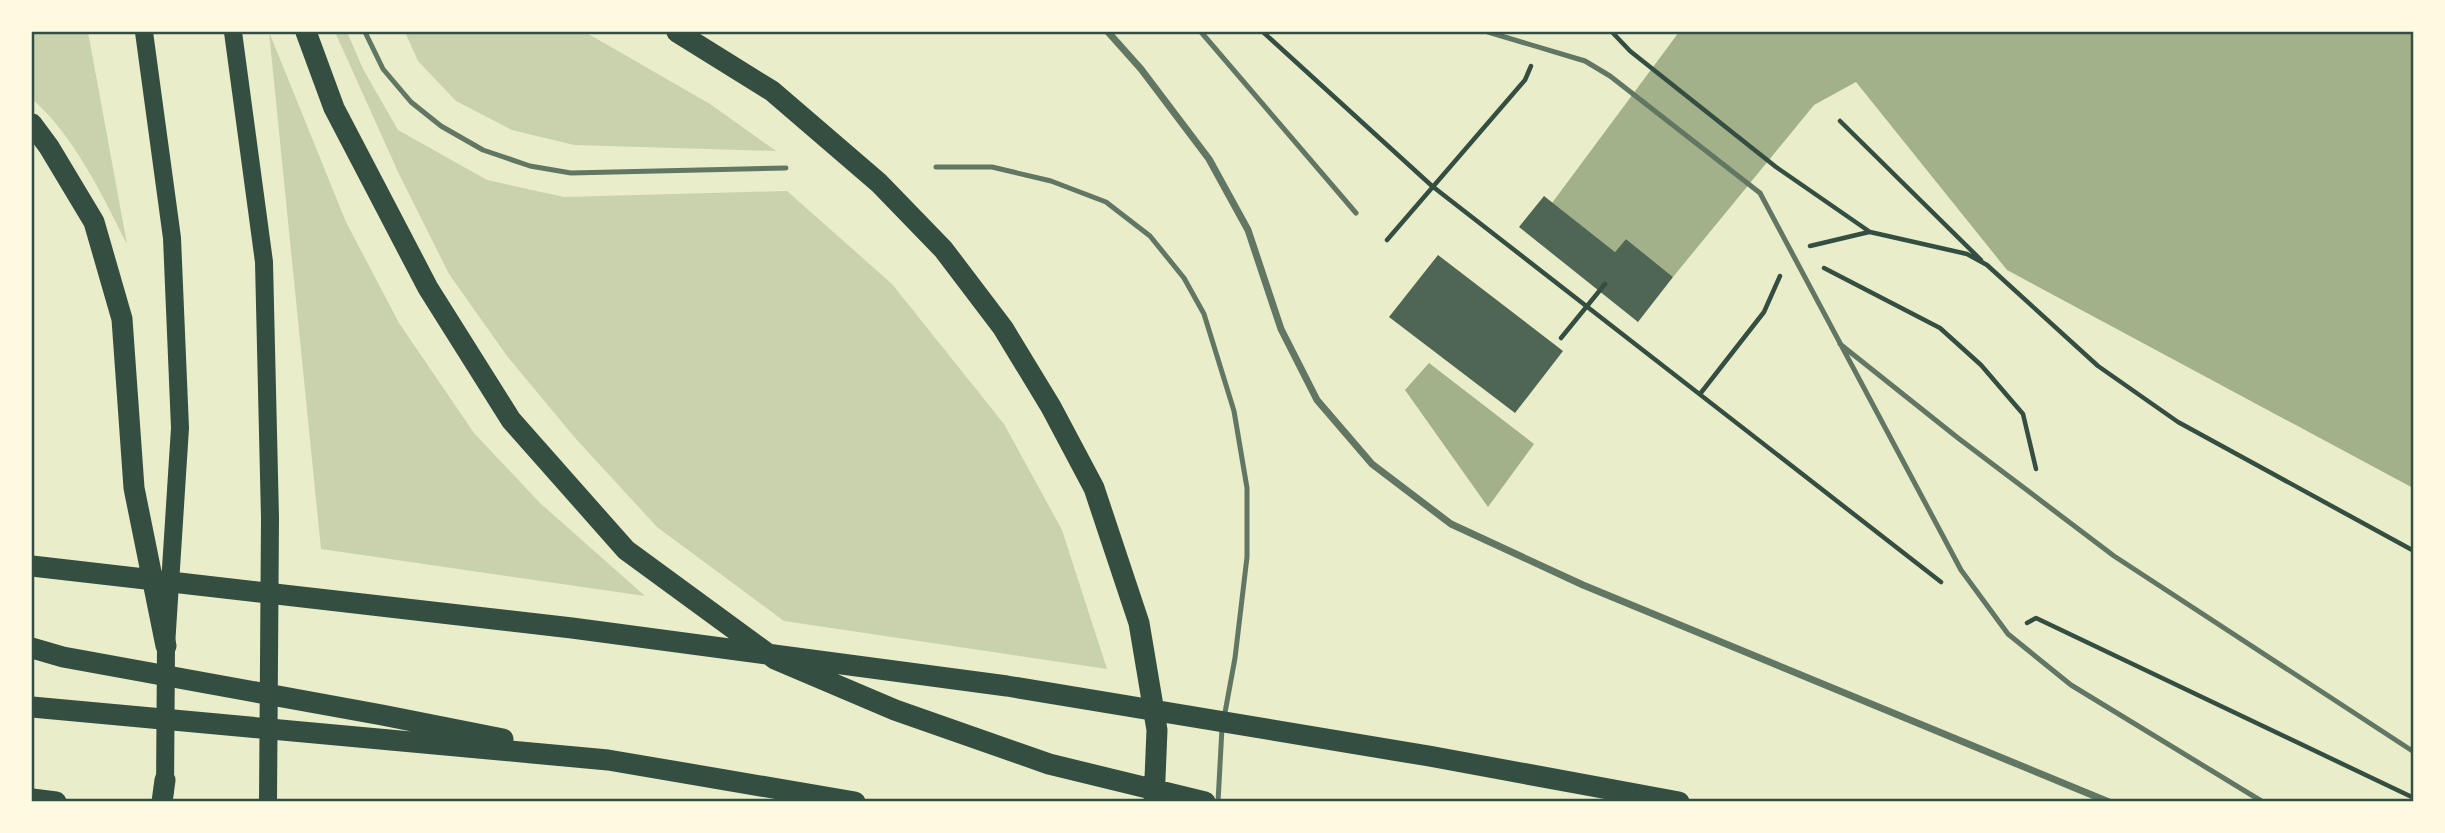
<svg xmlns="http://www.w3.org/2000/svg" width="2445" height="833" viewBox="0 0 2445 833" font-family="Manrope,sans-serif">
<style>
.green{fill:#cad2ad}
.water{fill:#a3b18a}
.building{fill:#4f6655}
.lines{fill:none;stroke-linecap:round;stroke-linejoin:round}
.path{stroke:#344e41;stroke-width:4.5}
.service{stroke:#617663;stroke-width:5}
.minor{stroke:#617663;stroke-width:7}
.primary{stroke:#344e41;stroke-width:18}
.motorway{stroke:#344e41;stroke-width:21}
.neatline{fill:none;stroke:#344e41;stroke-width:2.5}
</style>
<rect width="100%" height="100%" fill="#e9edc9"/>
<path class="green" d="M 32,32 L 88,32 L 127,244 C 101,193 75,137 32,99 Z
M 269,32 L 346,222 L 399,323 L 474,433 L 540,503 L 645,596 L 321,549 Z
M 335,32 L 347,32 L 363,69 L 398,130 L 487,180 L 564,197 L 787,191 L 892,284 L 1004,424 L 1062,530 L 1107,669 L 784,621 L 657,527 L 576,439 L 507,356 L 449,274 L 399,174 Z
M 405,32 L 585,32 L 710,104 L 776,151 L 574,145 L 512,130 L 456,101 L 418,61 Z"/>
<path class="water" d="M 1679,32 L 2413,32 L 2413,488 L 2007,270 L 1856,82 L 1814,105 L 1673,277 L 1626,239 L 1615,252 L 1552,203 Z
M 1429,363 L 1534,444 L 1488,507 L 1405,390 Z"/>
<path class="building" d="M 1544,196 L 1615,252 L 1626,239 L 1673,277 L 1638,322 L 1519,227 Z
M 1438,255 L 1563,351 L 1515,413 L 1389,317 Z"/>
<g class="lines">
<path class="path" d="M 1263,32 L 1432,186 L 1941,582
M 1612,32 L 1630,51 L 1776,167 L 1870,232 L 1967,254 L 1987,265 L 2098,366 L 2178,422 L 2414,551
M 1840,121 L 1981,260
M 1387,240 L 1525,80 L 1531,66
M 1810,246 L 1869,232
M 1824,268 L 1940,328 L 1981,365 L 2023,414 L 2036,469
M 1561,338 L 1605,284
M 1700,394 L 1764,312 L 1780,276
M 2027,623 L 2036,618 L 2414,798"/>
<path class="service" d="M 365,32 L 383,69 L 411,102 L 441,126 L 483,150 L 530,166 L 571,173 L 786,168
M 1201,32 L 1356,213
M 1488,32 L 1585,61 L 1610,76 L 1760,193 L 1961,570 L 2008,634 L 2071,685 L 2263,802
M 936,167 L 992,167 L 1051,181 L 1106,202 L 1150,236 L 1184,278 L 1204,314 L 1234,411 L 1247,488 L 1247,557 L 1235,658 L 1224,718
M 1840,344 L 1958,438 L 2114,556 L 2414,752
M 1218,802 L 1222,728"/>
<path class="minor" d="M 1108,32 L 1141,69 L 1209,159 L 1248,230 L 1281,329 L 1317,400 L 1372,464 L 1451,524 L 1583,585 L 2109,802"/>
<path class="primary" d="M 144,32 L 172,238 L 180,428 L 166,646 L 165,791
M 233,32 L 264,262 L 270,518 L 268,802"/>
<path class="motorway" d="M 306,32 L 334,108 L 428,288 L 511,420 L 626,550 L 775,659 L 895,710 L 1049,764 L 1205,802
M 677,32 L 772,91 L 879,183 L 943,249 L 1003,328 L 1051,407 L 1094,488 L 1139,623 L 1157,730 L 1154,802
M 32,124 L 49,147 L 94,222 L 122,319 L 134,488 L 166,646
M 32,566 L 572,628 L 1007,686 L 1429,756 L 1679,802
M 32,648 L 63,657 L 382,715 L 503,739
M 32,707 L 608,760 L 855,802
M 32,799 L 56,802
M 162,802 L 165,780"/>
</g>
<rect width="2445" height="833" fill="none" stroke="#fefae0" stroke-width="66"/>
<rect x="33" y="33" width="2379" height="767" class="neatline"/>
</svg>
